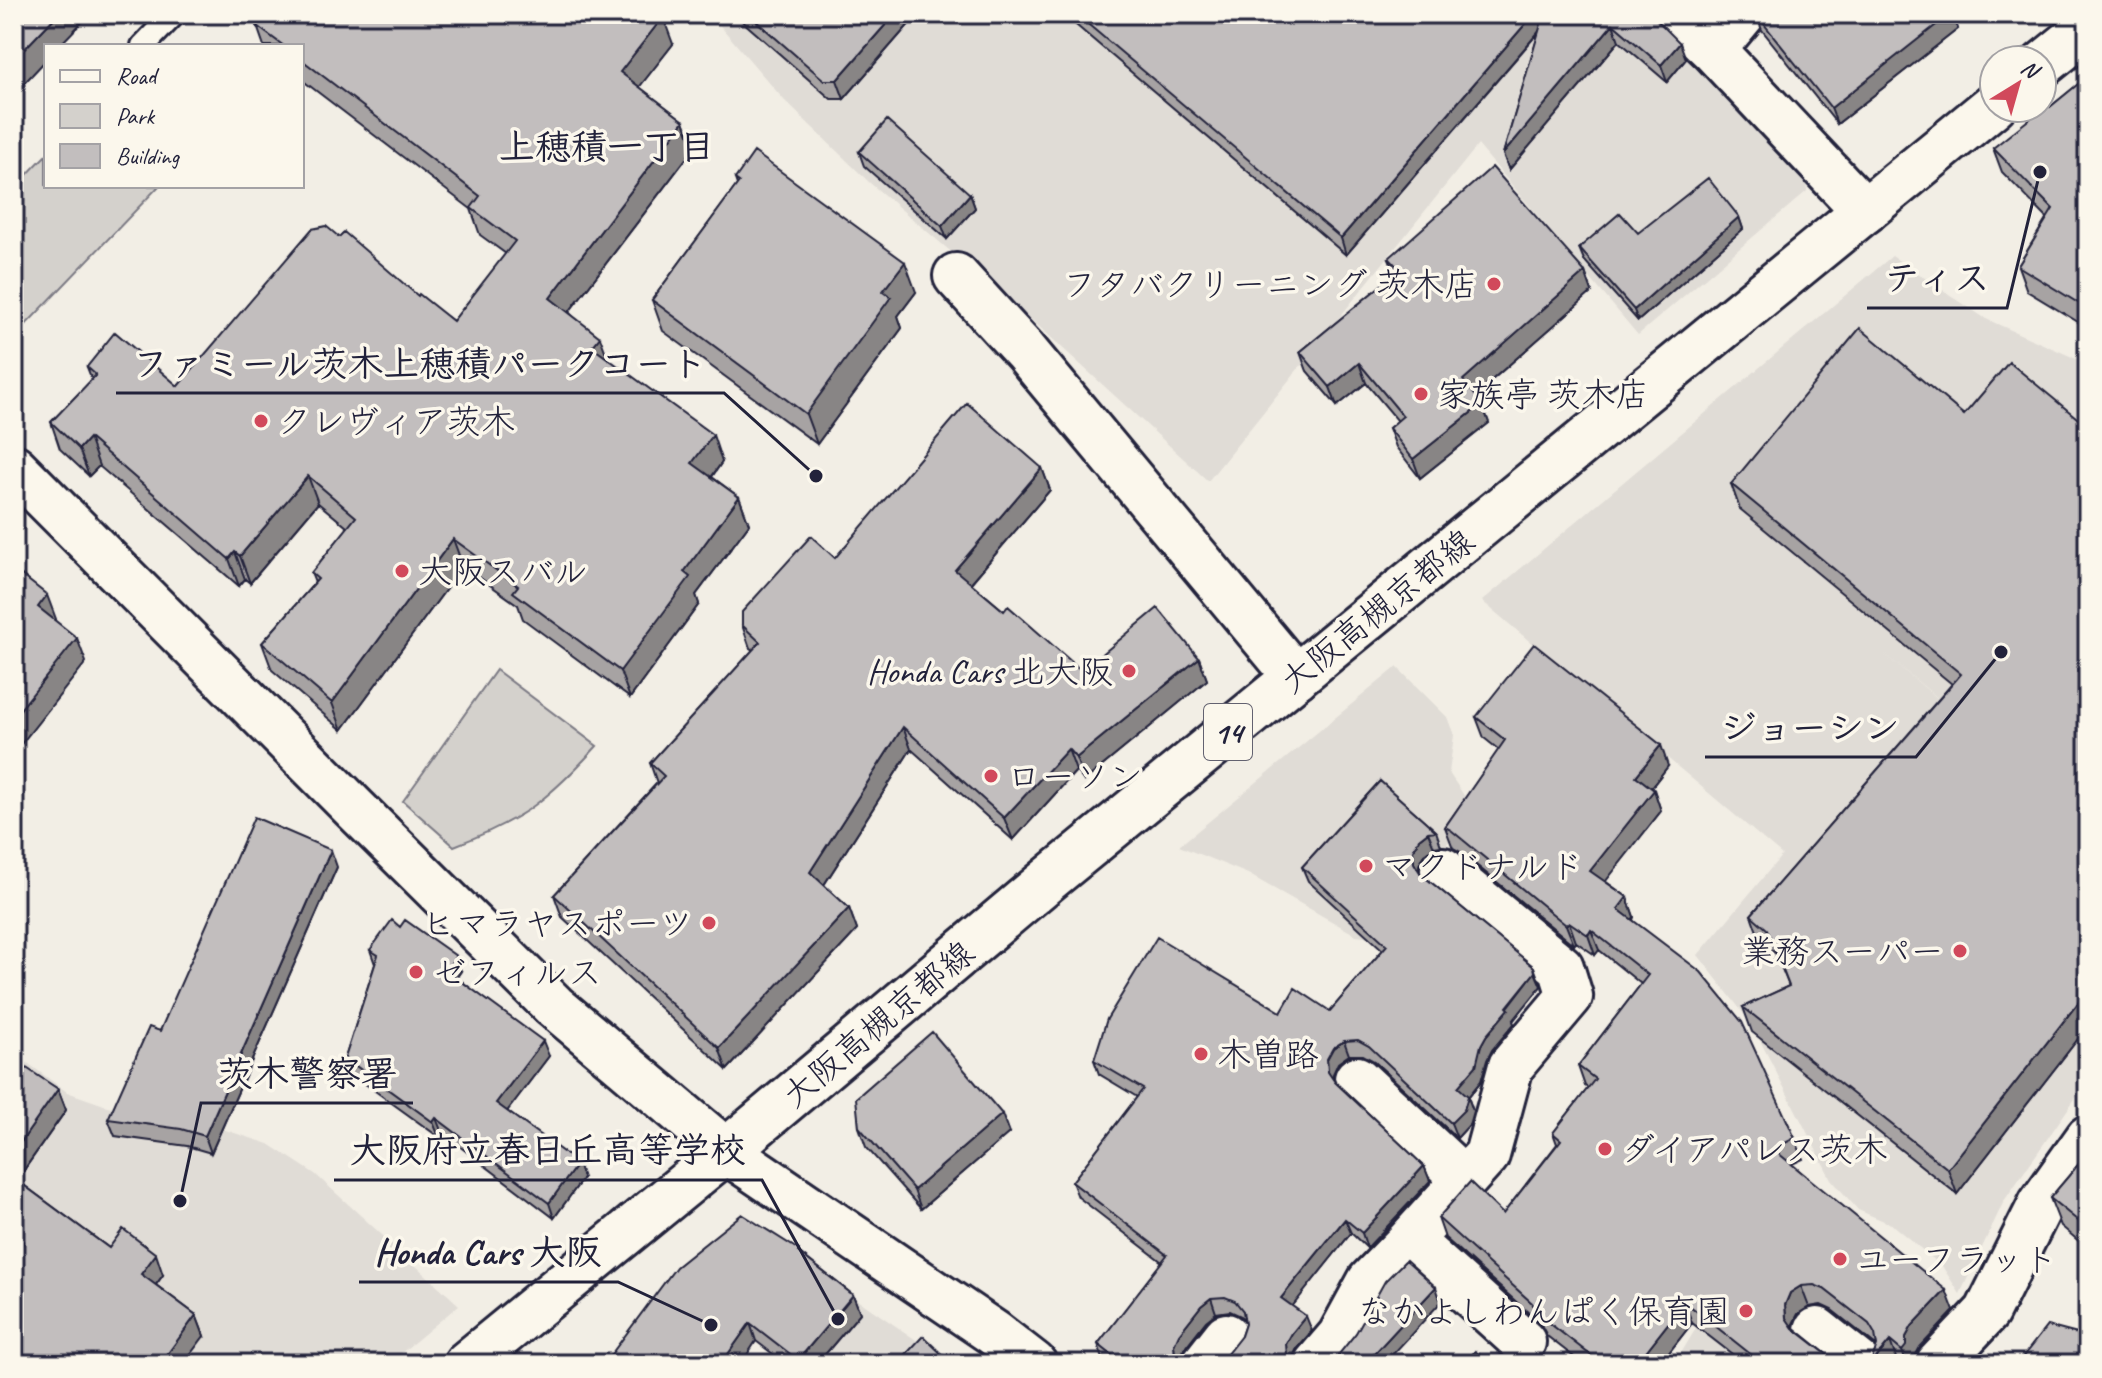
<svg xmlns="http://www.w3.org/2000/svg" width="2102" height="1378" viewBox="0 0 2102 1378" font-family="Caveat,'Klee One',sans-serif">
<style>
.built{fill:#e0dcd6}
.green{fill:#d4d1cc;stroke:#7b7a84;stroke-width:2}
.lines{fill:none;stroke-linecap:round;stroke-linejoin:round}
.lane-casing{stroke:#22223b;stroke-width:28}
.street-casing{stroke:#22223b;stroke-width:50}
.secondary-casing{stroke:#22223b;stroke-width:50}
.primary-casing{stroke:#22223b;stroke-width:50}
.lane{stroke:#fbf7ec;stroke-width:22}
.street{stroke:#fbf7ec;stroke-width:44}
.secondary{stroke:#fbf7ec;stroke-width:44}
.primary{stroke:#fbf7ec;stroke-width:44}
.wall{fill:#a7a3a3;stroke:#22223b;stroke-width:2}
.shaded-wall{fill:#888585;stroke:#22223b;stroke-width:2}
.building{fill:#c2bebe;stroke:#22223b;stroke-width:2}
.poi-dot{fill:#d1495b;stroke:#fbf7ec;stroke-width:3}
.labels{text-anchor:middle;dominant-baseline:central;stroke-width:7;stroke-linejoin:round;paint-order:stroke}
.shield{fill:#fbf7ec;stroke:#636270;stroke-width:2}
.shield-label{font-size:32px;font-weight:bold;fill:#22223b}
.poi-label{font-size:34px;fill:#22223b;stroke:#fbf7ec;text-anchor:start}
.street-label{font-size:34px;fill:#22223b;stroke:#fbf7ec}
.neighbourhood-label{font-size:36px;font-weight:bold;fill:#22223b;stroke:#fbf7ec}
.leader{fill:none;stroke:#22223b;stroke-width:3}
.callout-dot{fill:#22223b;stroke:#fbf7ec;stroke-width:3}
.callout-label{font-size:36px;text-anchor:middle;font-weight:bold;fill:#22223b;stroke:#fbf7ec;stroke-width:7;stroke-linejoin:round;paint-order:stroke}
</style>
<rect width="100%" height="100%" fill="#f2eee5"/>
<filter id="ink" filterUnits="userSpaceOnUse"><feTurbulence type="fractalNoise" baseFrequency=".0125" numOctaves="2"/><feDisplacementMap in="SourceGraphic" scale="16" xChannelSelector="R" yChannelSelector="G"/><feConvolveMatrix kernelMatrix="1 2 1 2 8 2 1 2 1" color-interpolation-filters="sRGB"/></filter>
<g filter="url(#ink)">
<path class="built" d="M 710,14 L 1651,14 L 1741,94 L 1805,171 L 1807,191 L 1638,335 L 1478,145 L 1208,481 L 1034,322 L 870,183 L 784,100 Z
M 1892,256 L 1986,319 L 2088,364 L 2088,822 L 1882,652 L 2088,824 L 2088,1080 L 2004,1201 L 1960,1294 L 1942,1266 L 1891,1224 L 1858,1210 L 1831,1179 L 1751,1023 L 1698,955 L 1782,855 L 1482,601 Z
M 1397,667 L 1447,717 L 1454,735 L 1449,773 L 1471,806 L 1442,852 L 1416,871 L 1373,937 L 1356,935 L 1248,874 L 1179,846 Z
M 14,1053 L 67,1092 L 107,1106 L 219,1128 L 269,1144 L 315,1174 L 459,1305 L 388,1364 L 14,1364 Z
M 1733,1266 L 1838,1357 L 1832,1364 L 1682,1364 L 1677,1360 Z
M 820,1274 L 951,1364 L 761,1364 Z"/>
<path class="green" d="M 46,155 L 46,186 L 159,186 L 14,337 L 14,188 Z
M 496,670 L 597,746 C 576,769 554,792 528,810 C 505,825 480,836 454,846 L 403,801 Z"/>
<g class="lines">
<g class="lane-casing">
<path id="lane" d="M 143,46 L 174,14"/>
</g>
<g class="street-casing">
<path id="street" d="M 1675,14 L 1713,50 L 1865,211
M 1713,50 L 1743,14
M 956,276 L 1025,351 L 1296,677
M 1357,1079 L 1464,1179
M 1410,1240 L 1523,1342
M 1817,1330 L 1860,1364
M 1204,1364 L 1226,1336
M 1316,1364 L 1340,1336 L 1370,1281 L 1410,1240 L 1487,1155 L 1511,1066 L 1570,996 L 1561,967 L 1443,870
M 1938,1364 L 1987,1312 L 2041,1204 L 2088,1138"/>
</g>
<g class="secondary-casing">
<path id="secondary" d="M 14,467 L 355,809 L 554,1006 L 726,1151 L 994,1333 L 1034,1364"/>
</g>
<g class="primary-casing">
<path id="primary" d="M 2042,65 L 2088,28
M 466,1364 L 726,1151 L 1049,879 L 1994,105"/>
</g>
<use href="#lane" class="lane"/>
<use href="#street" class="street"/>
<use href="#secondary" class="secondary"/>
<use href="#primary" class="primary"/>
</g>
<path class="wall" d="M 734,14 L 918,14 L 844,99 L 831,99 Z
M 1063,14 L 1651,14 L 1686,59 L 1667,82 L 1619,41 L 1509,170 L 1503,154 L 1539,32 L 1346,255 Z
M 1756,14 L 1954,14 L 1953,15 L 1958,29 L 1837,124 L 1762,30 Z
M 257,26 L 673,44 L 639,87 L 684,121 L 694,148 L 569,312 L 608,359 L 722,462 L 712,477 L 739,497 L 749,524 L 696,595 L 699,604 L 630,698 L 523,619 L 518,605 L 463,566 L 342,730 L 272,670 L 262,643 L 315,583 L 311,573 L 348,528 L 318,503 L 250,583 L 245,579 L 239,586 L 99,466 L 89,476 L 60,449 L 51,422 L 92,380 L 87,367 L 178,386 L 418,296 L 453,321 L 506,254 L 480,235 L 471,209 L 302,80 L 302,46 L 264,46 Z
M 2088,76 L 2088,328 L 2027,291 L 2018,266 L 2047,218 L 2002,172 L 1993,148 L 2050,107 Z
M 859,152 L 970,194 L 975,208 L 947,239 L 864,166 Z
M 735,179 L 916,292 L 898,316 L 902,328 L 817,444 L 663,331 L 652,300 L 737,185 Z
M 1739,217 L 1743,229 L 1638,321 L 1584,260 L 1579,248 L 1638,233 Z
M 1389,258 L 1585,272 L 1592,292 L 1475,395 L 1482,404 L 1489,423 L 1420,478 L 1396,447 L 1389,428 L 1398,421 L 1366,383 L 1337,406 L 1307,371 L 1300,352 L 1395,274 Z
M 1964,415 L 2088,427 L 2088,1026 L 1957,1194 L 1752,1032 L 1743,1007 L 1789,986 L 1776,954 L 1760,940 L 1751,915 L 1952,684 L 1740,509 L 1731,484 Z
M 1042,468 L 1050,490 L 971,583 L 1004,611 L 1082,671 L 1199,658 L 1207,680 L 1084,781 L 1076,771 L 1013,840 L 911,749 L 824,885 L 849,908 L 857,930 L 727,1070 L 562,917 L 554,895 L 657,783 L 650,763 L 753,650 L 750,648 L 742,625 L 835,558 Z
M 1476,717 L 1668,766 L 1651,788 L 1654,790 L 1661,811 L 1605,881 L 1627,897 L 1634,917 L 1633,920 L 1795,1138 L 1803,1159 L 1792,1164 L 1954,1311 L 1920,1347 L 1914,1358 L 1914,1364 L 1901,1364 L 1897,1361 L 1872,1359 L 1877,1346 L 1876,1345 L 1832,1310 L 1821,1305 L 1809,1307 L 1798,1314 L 1793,1327 L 1839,1364 L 1745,1364 L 1692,1323 L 1660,1364 L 1583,1364 L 1547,1336 L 1540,1323 L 1445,1238 L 1438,1218 L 1503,1214 L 1557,1144 L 1553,1133 L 1588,1088 L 1585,1086 L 1578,1066 L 1641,984 L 1599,950 L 1595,955 L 1576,942 L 1574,945 L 1459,851 L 1453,848 L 1445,827 L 1499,750 L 1484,738 Z
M 1380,781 L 1436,831 L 1441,846 L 1434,847 L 1424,854 L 1419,865 L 1419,871 L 1421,874 L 1534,967 L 1541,986 L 1513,1021 L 1514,1024 L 1492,1050 L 1487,1060 L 1481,1081 L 1468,1097 L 1473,1111 L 1469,1125 L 1457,1138 L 1374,1061 L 1363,1055 L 1349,1055 L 1338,1063 L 1333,1074 L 1335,1082 L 1424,1166 L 1430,1181 L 1367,1248 L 1351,1233 L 1292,1306 L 1312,1331 L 1297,1348 L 1292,1359 L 1241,1336 L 1245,1324 L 1245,1321 L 1241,1316 L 1230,1311 L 1216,1313 L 1206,1321 L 1184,1349 L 1179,1360 L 1180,1364 L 1110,1364 L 1103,1359 L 1098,1344 L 1162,1262 L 1078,1197 L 1072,1182 L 1137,1097 L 1099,1074 L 1094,1060 L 1281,1012 L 1330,1011 L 1383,950 L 1308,881 L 1302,867 Z
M 337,867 L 211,1153 L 187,1146 L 115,1136 L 108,1119 L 160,1031 Z
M 370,950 L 461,971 L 457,977 L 549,1056 L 507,1111 L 583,1178 L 554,1218 L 442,1133 L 439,1137 L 350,1073 L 345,1058 L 375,964 Z
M 14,1064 L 58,1089 L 66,1110 L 17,1180 L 109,1248 L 163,1275 L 156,1285 L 196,1315 L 204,1336 L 14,1250 Z
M 859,1127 L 1009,1133 L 921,1209 L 866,1147 Z
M 2088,1153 L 2088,1249 L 2061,1226 L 2050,1198 Z
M 801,1254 L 853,1295 L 860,1313 L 817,1364 L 786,1364 L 756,1341 L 604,1364 Z"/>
<path class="shaded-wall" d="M 58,14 L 90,14 L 59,46 L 46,46 L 46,60 L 14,94 L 14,60 Z
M 895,14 L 918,14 L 844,99 L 837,80 Z
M 1534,14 L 1554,14 L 1346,255 L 1341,238 Z
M 1947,14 L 1954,14 L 1953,15 L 1958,29 L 1837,124 L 1831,108 Z
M 663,17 L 673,44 L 630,99 L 620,72 Z
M 1613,24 L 1619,41 L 1509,170 L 1503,154 Z
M 1680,43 L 1686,59 L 1667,82 L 1661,65 Z
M 684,121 L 694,148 L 559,325 L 550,298 Z
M 970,194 L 975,208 L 947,239 L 942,226 Z
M 1739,217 L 1743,229 L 1638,321 L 1634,310 Z
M 905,262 L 916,292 L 898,316 L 902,328 L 817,444 L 806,414 L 883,291 Z
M 1585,272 L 1592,292 L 1470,399 L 1463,380 Z
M 600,337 L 610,364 L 592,347 Z
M 1359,363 L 1366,383 L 1337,406 L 1330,387 Z
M 1482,404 L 1489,423 L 1420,478 L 1413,459 Z
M 713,435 L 722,462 L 702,490 L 692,463 Z
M 89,438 L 99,466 L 89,476 L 79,449 Z
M 1042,468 L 1050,490 L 963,592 L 955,570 Z
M 308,476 L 318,503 L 250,583 L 240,556 Z
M 739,497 L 749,524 L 696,595 L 699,604 L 630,698 L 620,671 L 684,572 Z
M 453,539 L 463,566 L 342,730 L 332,703 Z
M 235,552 L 245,579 L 239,586 L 229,559 Z
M 47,595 L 56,619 L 47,631 L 38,607 Z
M 77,638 L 86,662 L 14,753 L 14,717 Z
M 1199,658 L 1207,680 L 1084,781 L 1076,758 Z
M 903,727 L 911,749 L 818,894 L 810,872 Z
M 1661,745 L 1668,766 L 1644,797 L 1636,776 Z
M 1068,749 L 1076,771 L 1013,840 L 1004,818 Z
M 1654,790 L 1661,811 L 1598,891 L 1590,871 Z
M 1428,832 L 1434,847 L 1424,854 L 1419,865 L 1419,878 L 1414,863 L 1413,850 L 1419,839 Z
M 331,850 L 337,867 L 211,1153 L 205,1136 Z
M 1627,897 L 1634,917 L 1626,930 L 1618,909 Z
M 849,908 L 857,930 L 727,1070 L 719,1048 Z
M 1569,922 L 1576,942 L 1574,945 L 1566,925 Z
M 1591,930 L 1599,950 L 1595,955 L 1588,935 Z
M 456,956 L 461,971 L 451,985 L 446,970 Z
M 1535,972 L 1541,986 L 1513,1021 L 1514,1024 L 1492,1050 L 1487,1060 L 1481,1081 L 1468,1097 L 1473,1111 L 1469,1125 L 1457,1138 L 1451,1123 L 1458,1087 L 1486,1036 Z
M 2088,990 L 2088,1026 L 1957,1194 L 1948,1169 Z
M 543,1041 L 549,1056 L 502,1118 L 496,1103 Z
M 1344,1041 L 1349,1055 L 1338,1063 L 1333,1074 L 1333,1087 L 1328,1072 L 1327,1059 L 1333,1048 Z
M 58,1089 L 66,1110 L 14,1184 L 14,1152 Z
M 1002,1114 L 1009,1133 L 921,1209 L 914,1190 Z
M 436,1118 L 442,1133 L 439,1137 L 433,1122 Z
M 578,1163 L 583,1178 L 554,1218 L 549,1203 Z
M 1424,1166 L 1430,1181 L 1367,1248 L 1362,1233 Z
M 1345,1219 L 1351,1233 L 1287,1313 L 1281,1298 Z
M 156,1254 L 163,1275 L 148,1295 L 141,1274 Z
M 1801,1286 L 1809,1307 L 1798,1314 L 1792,1326 L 1794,1338 L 1786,1318 L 1785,1305 L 1790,1293 Z
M 1436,1287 L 1441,1302 L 1384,1364 L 1373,1355 Z
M 1946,1290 L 1954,1311 L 1920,1347 L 1914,1358 L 1914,1364 L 1907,1364 L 1902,1351 L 1906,1337 L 1912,1326 Z
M 853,1295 L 860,1313 L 817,1364 L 799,1364 L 798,1360 Z
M 1211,1298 L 1216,1313 L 1206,1321 L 1184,1349 L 1179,1360 L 1180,1364 L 1175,1358 L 1174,1345 L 1179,1334 L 1201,1306 Z
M 1685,1302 L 1692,1323 L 1660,1364 L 1636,1364 Z
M 196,1315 L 204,1336 L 183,1364 L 160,1364 Z
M 1306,1316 L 1312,1331 L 1297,1348 L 1292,1359 L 1292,1364 L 1287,1357 L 1286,1344 L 1292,1333 Z
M 750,1323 L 756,1341 L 741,1364 L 721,1364 Z
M 1890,1341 L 1897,1361 L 1895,1364 L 1871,1364 Z"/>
<path class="building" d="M 14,14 L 58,14 L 14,60 Z
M 266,14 L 659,14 L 663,17 L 620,72 L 684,121 L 550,298 L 600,337 L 592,347 L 713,435 L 692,463 L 739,497 L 684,572 L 690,577 L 620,671 L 513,592 L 518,586 L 453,539 L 332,703 L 262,643 L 318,579 L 311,573 L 356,517 L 308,476 L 240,556 L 235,552 L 229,559 L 89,438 L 79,449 L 51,422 L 96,375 L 87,367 L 115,332 L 178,386 L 312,229 L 326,226 L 339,237 L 344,232 L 418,296 L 419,294 L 453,321 L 515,241 L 471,208 L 480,196 L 302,60 L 302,46 L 284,46 L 257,26 Z
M 748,14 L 895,14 L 837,80 L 824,80 Z
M 1076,14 L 1534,14 L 1341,238 Z
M 1544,14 L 1651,14 L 1680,43 L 1661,65 L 1613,24 L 1503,154 Z
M 1756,14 L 1950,14 L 1831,108 Z
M 2088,76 L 2088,309 L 2018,266 L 2053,209 L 1993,148 L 2047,105 L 2050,107 Z
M 887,120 L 970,194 L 942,226 L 859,152 Z
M 754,152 L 905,262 L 883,291 L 891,297 L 806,414 L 652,300 L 739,182 L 735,179 Z
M 1492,167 L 1585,272 L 1463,380 L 1482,404 L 1413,459 L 1389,428 L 1403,416 L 1359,363 L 1330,387 L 1300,352 L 1400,270 L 1389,258 Z
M 1708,178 L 1739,217 L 1634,310 L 1579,248 L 1620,213 L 1638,233 Z
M 1860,328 L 1964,415 L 2009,362 L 2088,427 L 2088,990 L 1948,1169 L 1743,1007 L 1789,986 L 1767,929 L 1751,915 L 1961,674 L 1731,484 Z
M 967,403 L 1042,468 L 955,570 L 1004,611 L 1008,606 L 1082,671 L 1158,608 L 1199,658 L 1076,758 L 1068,749 L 1004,818 L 903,727 L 810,872 L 849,908 L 719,1048 L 554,895 L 664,776 L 650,763 L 760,642 L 742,625 L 742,612 L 811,536 L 835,558 Z
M 14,569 L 47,595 L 38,607 L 77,638 L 14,717 Z
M 1534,644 L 1661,745 L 1636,776 L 1654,790 L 1590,871 L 1627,897 L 1618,909 L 1701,972 L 1742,1022 L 1795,1138 L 1773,1149 L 1946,1290 L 1912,1326 L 1906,1337 L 1906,1346 L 1902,1351 L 1890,1341 L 1871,1364 L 1865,1364 L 1872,1359 L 1877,1346 L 1875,1334 L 1869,1324 L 1824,1289 L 1814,1285 L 1801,1286 L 1790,1293 L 1785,1305 L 1786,1318 L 1793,1328 L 1839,1364 L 1763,1364 L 1685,1302 L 1636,1364 L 1602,1364 L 1539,1315 L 1532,1303 L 1438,1218 L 1470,1182 L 1503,1214 L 1561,1140 L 1553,1133 L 1595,1079 L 1578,1066 L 1648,975 L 1591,930 L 1588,935 L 1569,922 L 1566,925 L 1451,830 L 1445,827 L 1505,740 L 1476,717 Z
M 1380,781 L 1436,831 L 1428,832 L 1419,839 L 1413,850 L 1414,863 L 1421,874 L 1534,967 L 1535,972 L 1507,1007 L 1509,1009 L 1486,1036 L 1481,1045 L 1476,1066 L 1458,1087 L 1468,1096 L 1464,1110 L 1451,1123 L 1369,1046 L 1358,1040 L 1344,1041 L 1333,1048 L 1327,1059 L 1328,1072 L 1335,1082 L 1424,1166 L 1362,1233 L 1345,1219 L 1281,1298 L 1306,1316 L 1292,1333 L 1286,1344 L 1287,1357 L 1292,1364 L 1219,1364 L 1241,1336 L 1245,1324 L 1243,1311 L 1235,1301 L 1225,1297 L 1211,1298 L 1201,1306 L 1179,1334 L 1174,1345 L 1175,1358 L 1180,1364 L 1145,1364 L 1137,1358 L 1133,1364 L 1123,1364 L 1098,1344 L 1167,1255 L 1072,1182 L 1143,1089 L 1094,1060 L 1107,1019 L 1157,937 L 1281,1012 L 1295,988 L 1330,1011 L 1387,945 L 1302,867 Z
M 254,817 L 331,850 L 205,1136 L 181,1129 L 108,1119 L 149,1027 L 160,1031 Z
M 392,920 L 400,927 L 405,920 L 456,956 L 446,970 L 543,1041 L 496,1103 L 578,1163 L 549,1203 L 436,1118 L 433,1122 L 345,1058 L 378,955 L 370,950 Z
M 932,1032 L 1002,1114 L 914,1190 L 859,1127 L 856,1098 Z
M 16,1061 L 58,1089 L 14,1152 L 14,1064 Z
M 2088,1153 L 2088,1229 L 2050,1198 Z
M 14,1178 L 109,1248 L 123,1229 L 156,1254 L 141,1274 L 196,1315 L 160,1364 L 14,1364 L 14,1256 L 24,1242 L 14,1234 Z
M 742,1214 L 799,1250 L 798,1252 L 853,1295 L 798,1360 L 750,1323 L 721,1364 L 604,1364 L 676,1267 Z
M 1406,1260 L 1436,1287 L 1373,1355 L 1385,1364 L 1331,1364 L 1356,1333 L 1385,1281 Z
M 2047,1326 L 2085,1336 L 2088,1338 L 2088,1364 L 2017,1364 Z
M 923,1336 L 952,1364 L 897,1364 Z
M 1475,1351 L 1492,1364 L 1465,1364 Z"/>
</g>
<g class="poi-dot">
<circle cx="1494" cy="284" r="8"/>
<circle cx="1421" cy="394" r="8"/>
<circle cx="261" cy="421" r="8"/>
<circle cx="402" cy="571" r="8"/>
<circle cx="1129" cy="671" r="8"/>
<circle cx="991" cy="776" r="8"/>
<circle cx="1366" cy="866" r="8"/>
<circle cx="709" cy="923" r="8"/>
<circle cx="1960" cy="951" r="8"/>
<circle cx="416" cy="972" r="8"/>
<circle cx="1201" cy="1054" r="8"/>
<circle cx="1605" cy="1149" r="8"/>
<circle cx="1840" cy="1259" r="8"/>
<circle cx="1746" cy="1311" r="8"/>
</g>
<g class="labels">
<rect class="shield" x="1204" y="704" width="48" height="56" rx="6"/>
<g class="shield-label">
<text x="1228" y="732">14</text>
</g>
<g class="poi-label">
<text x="1478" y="284" text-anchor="end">フタバクリーニング 茨木店</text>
<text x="1437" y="394">家族亭 茨木店</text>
<text x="277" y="421">クレヴィア茨木</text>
<text x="418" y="571">大阪スバル</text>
<text x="1113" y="671" text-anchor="end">Honda Cars 北大阪</text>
<text x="1007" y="776">ローソン</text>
<text x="1382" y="866">マクドナルド</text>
<text x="693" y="923" text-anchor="end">ヒマラヤスポーツ</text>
<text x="1944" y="951" text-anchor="end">業務スーパー</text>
<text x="432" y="972">ゼフィルス</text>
<text x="1217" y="1054">木曽路</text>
<text x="1621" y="1149">ダイアパレス茨木</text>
<text x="1856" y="1259">ユーフラット</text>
<text x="1730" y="1311" text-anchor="end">なかよしわんぱく保育園</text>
</g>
<g class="street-label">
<text transform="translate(1377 611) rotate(-39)">大阪高槻京都線</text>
<text transform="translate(878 1024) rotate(-40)">大阪高槻京都線</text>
</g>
<g class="neighbourhood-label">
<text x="607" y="147">上穂積一丁目</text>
</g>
</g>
<path class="leader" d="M2040 172L2007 308H1867M816 476L724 393H116M2001 652L1916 757H1705M180 1201L201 1103H413M838 1319L762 1180H334M711 1325L618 1282H359"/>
<g class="callout-dot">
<circle cx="2040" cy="172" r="8"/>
<circle cx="816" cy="476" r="8"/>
<circle cx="2001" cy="652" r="8"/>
<circle cx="180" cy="1201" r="8"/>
<circle cx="838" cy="1319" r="8"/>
<circle cx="711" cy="1325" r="8"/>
</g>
<g class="callout-label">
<text x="1937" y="290">ティス</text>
<text x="420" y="376">ファミール茨木上穂積パークコート</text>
<text x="1810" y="740">ジョーシン</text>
<text x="307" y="1086">茨木警察署</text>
<text x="548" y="1162">大阪府立春日丘高等学校</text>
<text x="488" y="1264">Honda Cars 大阪</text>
</g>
<rect width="2102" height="1378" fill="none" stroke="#fbf7ec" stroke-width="48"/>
<rect x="24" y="24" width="2054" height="1330" fill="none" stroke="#22223b" stroke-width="3" filter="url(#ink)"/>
<rect x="44" y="44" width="260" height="144" fill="#fbf7ec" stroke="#a4a2a5" stroke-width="2"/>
<rect x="60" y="70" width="40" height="12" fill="#fbf7ec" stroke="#a4a2a5" stroke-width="2"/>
<text x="116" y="84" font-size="24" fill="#22223b">Road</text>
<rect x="60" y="104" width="40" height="24" fill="#d4d1cc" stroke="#a4a2a5" stroke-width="2"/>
<text x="116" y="124" font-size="24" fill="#22223b">Park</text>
<rect x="60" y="144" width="40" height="24" fill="#c2bebe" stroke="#a4a2a5" stroke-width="2"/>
<text x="116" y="164" font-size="24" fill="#22223b">Building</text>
<g transform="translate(2018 84) rotate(37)"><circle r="38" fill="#fbf7ec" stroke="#a4a2a5" stroke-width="2"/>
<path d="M0-6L14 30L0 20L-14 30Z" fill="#d1495b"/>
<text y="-12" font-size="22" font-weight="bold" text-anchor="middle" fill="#22223b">N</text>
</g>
</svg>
